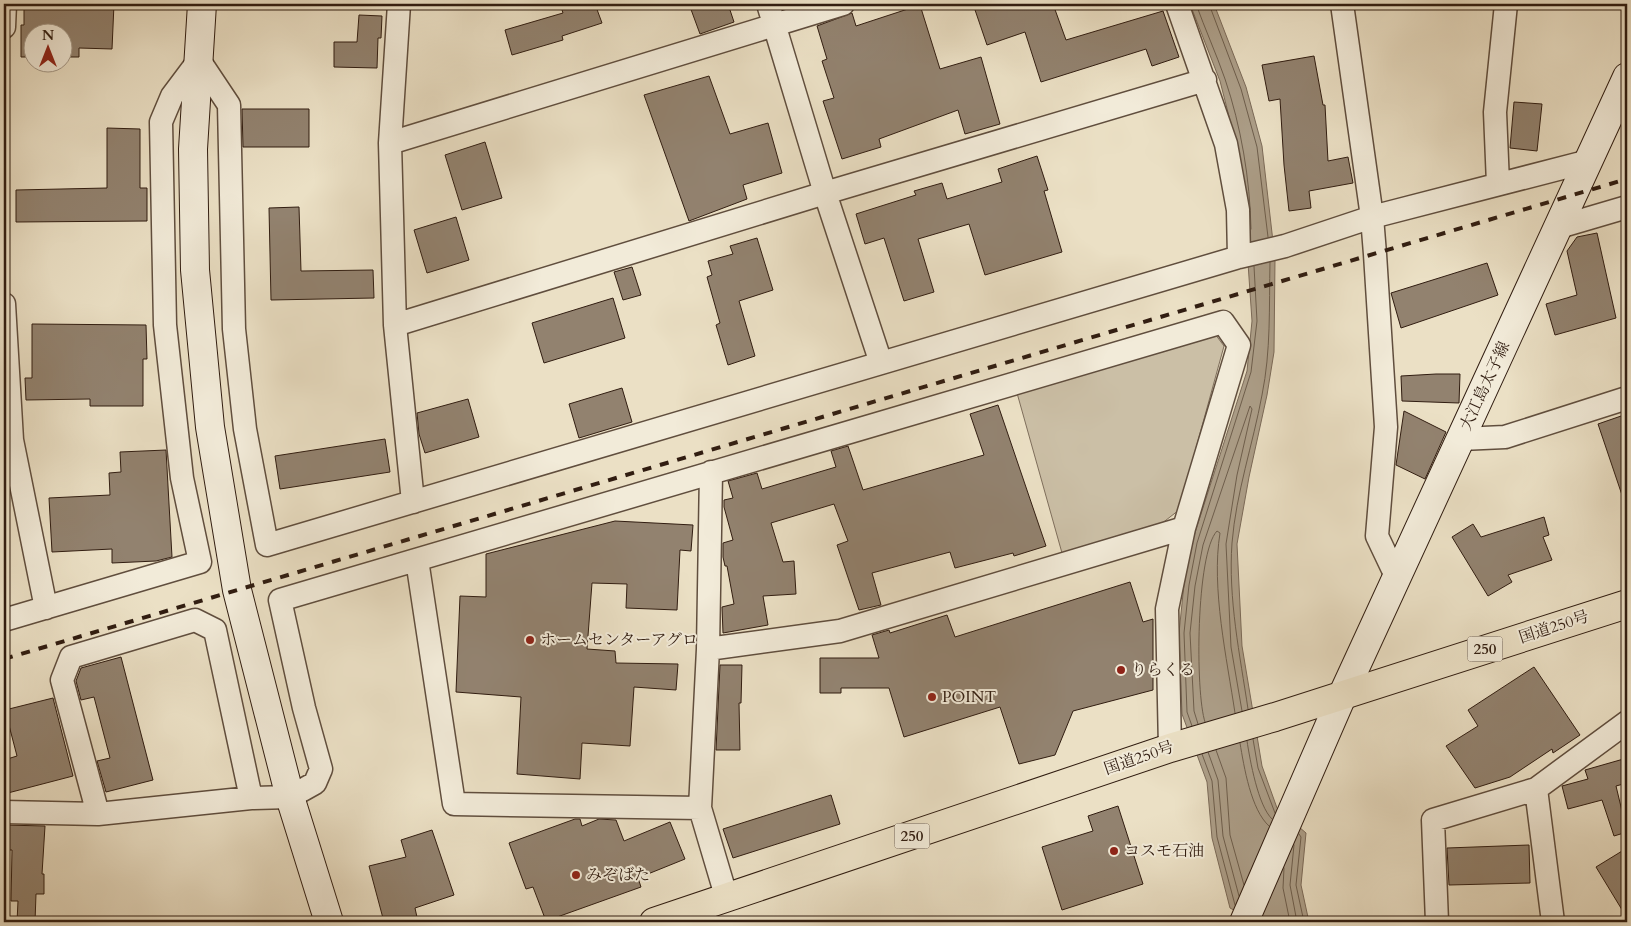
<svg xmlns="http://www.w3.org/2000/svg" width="1631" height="926" viewBox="0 0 1631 926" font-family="Cardo,'Noto Serif JP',serif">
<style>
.green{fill:#cbbfa6;stroke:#7e6e5c}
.water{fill:#ac9e88;stroke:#7b6a58}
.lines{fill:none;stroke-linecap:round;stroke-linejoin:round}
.shore{stroke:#6e5e4c;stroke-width:1}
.building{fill:#92826f;stroke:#311d11}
.street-casing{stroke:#604e3e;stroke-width:25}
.secondary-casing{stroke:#311d11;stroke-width:30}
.highway-casing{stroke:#311d11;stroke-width:30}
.street{stroke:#f2ebd9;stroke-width:22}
.secondary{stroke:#f2ebd9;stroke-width:28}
.highway{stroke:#ebe0c5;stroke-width:28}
.rail{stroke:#311d11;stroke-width:4;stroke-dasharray:9 9;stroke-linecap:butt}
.poi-dot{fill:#8f2418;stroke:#f2ebd9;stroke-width:2}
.labels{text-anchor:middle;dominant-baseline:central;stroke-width:4;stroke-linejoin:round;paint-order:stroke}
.shield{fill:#f2ebd9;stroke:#6b5b4d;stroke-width:1}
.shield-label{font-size:15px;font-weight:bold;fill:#311d11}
.street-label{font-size:16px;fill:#311d11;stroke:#f2ebd9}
.poi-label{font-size:16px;fill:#311d11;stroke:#f2ebd9;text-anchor:start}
</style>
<rect width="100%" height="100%" fill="#ebe0c5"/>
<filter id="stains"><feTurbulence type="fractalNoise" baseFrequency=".004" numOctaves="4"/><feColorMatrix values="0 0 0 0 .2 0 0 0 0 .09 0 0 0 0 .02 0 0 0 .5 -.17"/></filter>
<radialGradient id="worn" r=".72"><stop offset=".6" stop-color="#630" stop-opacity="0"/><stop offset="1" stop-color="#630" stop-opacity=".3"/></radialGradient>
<path class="green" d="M 1215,334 L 1224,346 L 1179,510 L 1161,524 L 1062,553 L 1017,393 Z"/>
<path class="water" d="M 1190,4 L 1214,4 L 1246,87 L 1262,146 L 1275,259 L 1274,352 L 1267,395 L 1249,477 L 1237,544 L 1242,646 L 1262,766 L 1277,808 L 1306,833 L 1301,885 L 1309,922 L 1256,922 L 1230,908 L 1212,838 L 1207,782 L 1182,714 L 1179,633 L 1184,584 L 1192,542 L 1247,371 L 1252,321 L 1246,234 L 1235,140 L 1220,81 Z"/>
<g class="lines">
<path class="shore" d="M 1196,4 C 1205,29 1216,53 1225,79 C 1241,126 1250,179 1251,229
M 1209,4 L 1241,89 L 1257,147 L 1268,237
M 1248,709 C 1240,655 1228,599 1232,543 C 1236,493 1253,444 1262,395 C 1271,351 1269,307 1270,262
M 1205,722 C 1195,692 1196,553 1217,531 L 1220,533 C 1211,588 1227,659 1235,713
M 1198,724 L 1194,711 L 1190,633 L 1195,586 L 1203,545 L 1250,406 L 1252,409 L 1237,475 L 1226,544 L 1231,647 L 1242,711
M 1192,726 L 1187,712 L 1184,633 L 1189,585 L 1197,543 L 1251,372 L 1257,321 L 1254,266
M 1253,739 L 1258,768 L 1275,813
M 1247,741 C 1250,760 1258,806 1272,819
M 1240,743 C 1244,767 1251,810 1269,826
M 1216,750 L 1226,778 L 1230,835 L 1244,885
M 1208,752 L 1218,780 L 1223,836 L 1239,896
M 1202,754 L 1212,781 L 1217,837 L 1235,905
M 1299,834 L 1301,837 L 1296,885 L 1304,922
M 1294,845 L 1290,885 L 1297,922
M 1284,868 L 1283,888 L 1290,922"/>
</g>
<path class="building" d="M 24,4 L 114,4 L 112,49 L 79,48 L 79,57 L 62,57 L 62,32 L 32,32 L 32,57 L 21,57 L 21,25 L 24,25 Z
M 571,4 L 595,4 L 602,23 L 562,36 L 563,40 L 512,55 L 505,30 L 563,13 L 561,7 Z
M 689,4 L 728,4 L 734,22 L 700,34 Z
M 973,4 L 1053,4 L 1066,40 L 1163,11 L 1179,57 L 1152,66 L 1146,49 L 1041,82 L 1025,32 L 987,45 Z
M 920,5 L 940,69 L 981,57 L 1000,124 L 965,134 L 958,110 L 879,139 L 881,147 L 842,159 L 823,101 L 834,98 L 822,61 L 827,59 L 817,26 L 852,13 L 856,26 Z
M 359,15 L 382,16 L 381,38 L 378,38 L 377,68 L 334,67 L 334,42 L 357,42 Z
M 1314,56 L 1323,105 L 1325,105 L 1328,161 L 1348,157 L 1353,183 L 1309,191 L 1311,208 L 1289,211 L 1284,165 L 1280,99 L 1269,101 L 1262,65 Z
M 709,76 L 730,134 L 768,123 L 782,173 L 743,185 L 747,199 L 689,221 L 644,95 Z
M 1514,102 L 1542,104 L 1537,151 L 1510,148 Z
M 242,109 L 309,109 L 309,147 L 243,147 Z
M 107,128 L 140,129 L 140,188 L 147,188 L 147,221 L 16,222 L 16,190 L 107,188 Z
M 485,142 L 502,198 L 462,210 L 445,155 Z
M 1037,156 L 1048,190 L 1044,191 L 1062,252 L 985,275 L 969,224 L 918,239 L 934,292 L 904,301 L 884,238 L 865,244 L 856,214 L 916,195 L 914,191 L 942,183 L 947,199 L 1002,182 L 998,169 Z
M 299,207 L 301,271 L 373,270 L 374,298 L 271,300 L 269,208 Z
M 456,217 L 469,260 L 427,273 L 414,230 Z
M 1597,233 L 1616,318 L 1555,335 L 1546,304 L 1577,295 L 1567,251 L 1577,237 Z
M 757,238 L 773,290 L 739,301 L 755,356 L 728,365 L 716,325 L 720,323 L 707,277 L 712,275 L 708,261 L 733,254 L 730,246 Z
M 1487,263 L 1498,295 L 1401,328 L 1391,293 Z
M 632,267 L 641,295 L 623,300 L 614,272 Z
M 613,298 L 625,338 L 544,363 L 532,323 Z
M 32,324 L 146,325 L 147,359 L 143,359 L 143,406 L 90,406 L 90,399 L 26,400 L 25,378 L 32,378 Z
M 1436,374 L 1460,374 L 1459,403 L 1402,401 L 1401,376 Z
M 622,388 L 632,422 L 579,438 L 569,404 Z
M 468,399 L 479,437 L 425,453 L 419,434 L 417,413 Z
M 998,405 L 1046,546 L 1014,556 L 1013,553 L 955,568 L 950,552 L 872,573 L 881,605 L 859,610 L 837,545 L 848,541 L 834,504 L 771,523 L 783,562 L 794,561 L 796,594 L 763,596 L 768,625 L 723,633 L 722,607 L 734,604 L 727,566 L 725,566 L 723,557 L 723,543 L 733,540 L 724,507 L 724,500 L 733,498 L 728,481 L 757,473 L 762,489 L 836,467 L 831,451 L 848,446 L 863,490 L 984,455 L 970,414 Z
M 1404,411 L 1446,432 L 1425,479 L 1396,465 Z
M 1624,415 L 1627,425 L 1627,500 L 1624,501 L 1598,424 Z
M 385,439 L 390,472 L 280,489 L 275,456 Z
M 166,450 L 172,557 L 156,561 L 112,563 L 112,549 L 52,552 L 49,498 L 110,495 L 109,473 L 121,472 L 120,452 Z
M 1544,517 L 1549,535 L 1543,537 L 1552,560 L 1508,575 L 1512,582 L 1488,596 L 1452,537 L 1473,524 L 1481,537 Z
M 615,521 L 693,525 L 691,551 L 680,550 L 677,610 L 626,608 L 627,584 L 592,583 L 587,649 L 615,651 L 616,663 L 678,664 L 676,690 L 634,687 L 630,746 L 582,743 L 580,779 L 517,774 L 521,697 L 456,692 L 460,596 L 486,597 L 486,554 Z
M 1130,582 L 1143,622 L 1153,619 L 1153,690 L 1073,711 L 1055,755 L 1019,764 L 1000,707 L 904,737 L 889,688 L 841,688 L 841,693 L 820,693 L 820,658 L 879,658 L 872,635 L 889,630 L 890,633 L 947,615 L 955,637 Z
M 121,657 L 153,780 L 106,792 L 97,761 L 110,758 L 94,697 L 81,700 L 76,681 L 81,668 Z
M 720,665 L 742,665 L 741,703 L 739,703 L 740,750 L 716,750 Z
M 1534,667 L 1580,735 L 1553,753 L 1552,749 L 1510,777 L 1475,788 L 1446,746 L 1478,726 L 1468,710 Z
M 53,698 L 73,776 L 4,794 L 4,760 L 17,756 L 5,710 Z
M 1627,758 L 1627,783 L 1616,786 L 1627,832 L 1614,836 L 1602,800 L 1568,809 L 1562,786 L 1588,779 L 1585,770 Z
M 831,795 L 840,824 L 733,858 L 723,829 Z
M 1118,806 L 1143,884 L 1062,910 L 1042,847 L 1093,831 L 1088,816 Z
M 575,819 L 580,819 L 582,826 L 599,819 L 616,820 L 624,841 L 670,822 L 685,859 L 638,878 L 641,887 L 546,921 L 533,887 L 526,889 L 509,843 Z
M 4,825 L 45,826 L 42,874 L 44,874 L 44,894 L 36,894 L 35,922 L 17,922 L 18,901 L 11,901 L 12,850 L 4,850 Z
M 432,830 L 454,895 L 415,908 L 418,922 L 384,922 L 369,866 L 406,857 L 401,840 Z
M 1529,845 L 1530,883 L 1449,885 L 1447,848 Z
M 1627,848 L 1627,918 L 1596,867 Z"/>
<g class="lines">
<g class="street-casing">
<path id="street" d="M 399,4 L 390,143 L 395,325 L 413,502
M 768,4 L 825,193 L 881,363
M 1177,4 L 1226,144 L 1238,210 L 1239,257
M 1342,4 L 1372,217 L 1375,254 L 1386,427 L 1377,536 L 1396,576
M 4,27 L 5,4
M 390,143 L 843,4
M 1498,184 L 1495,112 L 1506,4
M 1559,227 L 1627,207
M 4,304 L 12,440 L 46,608
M 395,325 L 825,193 L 1205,80
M 1461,439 L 1505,437 L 1627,398
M 711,472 L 708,649 L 700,808 L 727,899
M 417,560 L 454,804 L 700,808
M 4,620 L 200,562 L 182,478 L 165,325 L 161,122 L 172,96 L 199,60 L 229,105 L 234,329 L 245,429 L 267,545 L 1239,257 L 1285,246 L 1372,217 L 1589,161
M 708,649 L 840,631 L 1184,528
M 1536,789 L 1553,922
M 4,812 L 98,814 L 251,798 L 290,797 L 315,783 L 321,769 L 304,708 L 280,600 L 1223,322 L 1239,345 L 1184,528 L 1167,609 L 1170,748
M 98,814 L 62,680 L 71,657 L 195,620 L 215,630 L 251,798
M 1437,922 L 1433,820 L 1536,789 L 1627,722"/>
</g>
<g class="secondary-casing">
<path id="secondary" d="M 202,4 L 193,149 L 195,270 L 210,427 L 237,590 L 290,797 L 329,922
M 1244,922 L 1343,694 L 1627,77"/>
</g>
<g class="highway-casing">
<path id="highway" d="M 654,922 L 1170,748 L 1275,717 L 1627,604"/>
</g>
<use href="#street" class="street"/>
<use href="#secondary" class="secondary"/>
<use href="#highway" class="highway"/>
<path class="rail" d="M 4,659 L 1627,179"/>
</g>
<g class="poi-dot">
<circle cx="530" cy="640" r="5"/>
<circle cx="1121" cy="670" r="5"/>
<circle cx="932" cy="697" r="5"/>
<circle cx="1114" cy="851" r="5"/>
<circle cx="576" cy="875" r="5"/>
</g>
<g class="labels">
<g class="shield">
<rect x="1467.5" y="636.5" width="35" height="25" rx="4"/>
<rect x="894.5" y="823.5" width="35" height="25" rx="4"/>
</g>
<g class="shield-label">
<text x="1485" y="649">250</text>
<text x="912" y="836">250</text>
</g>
<g class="street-label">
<text transform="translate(1485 386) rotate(-65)">大江島太子線</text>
<text transform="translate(1554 627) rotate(-18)">国道250号</text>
<text transform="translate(1139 758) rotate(-19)">国道250号</text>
</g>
<g class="poi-label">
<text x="540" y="640">ホームセンターアグロ</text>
<text x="1131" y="670">りらくる</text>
<text x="942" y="697">POINT</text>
<text x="1124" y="851">コスモ石油</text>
<text x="586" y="875">みぞばた</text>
</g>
</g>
<rect width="1631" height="926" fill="none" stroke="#ebe0c5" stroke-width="20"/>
<rect x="5" y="5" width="1621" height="916" fill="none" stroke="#311d11" stroke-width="2.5"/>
<rect x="10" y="10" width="1611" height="906" fill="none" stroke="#311d11"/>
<g transform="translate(48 48)"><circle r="24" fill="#f2ebd9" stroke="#a59989"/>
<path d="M0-4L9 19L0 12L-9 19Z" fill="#8f2418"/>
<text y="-8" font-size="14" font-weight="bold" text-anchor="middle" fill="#311d11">N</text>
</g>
<rect width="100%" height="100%" filter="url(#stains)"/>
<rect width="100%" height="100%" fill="url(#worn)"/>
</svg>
